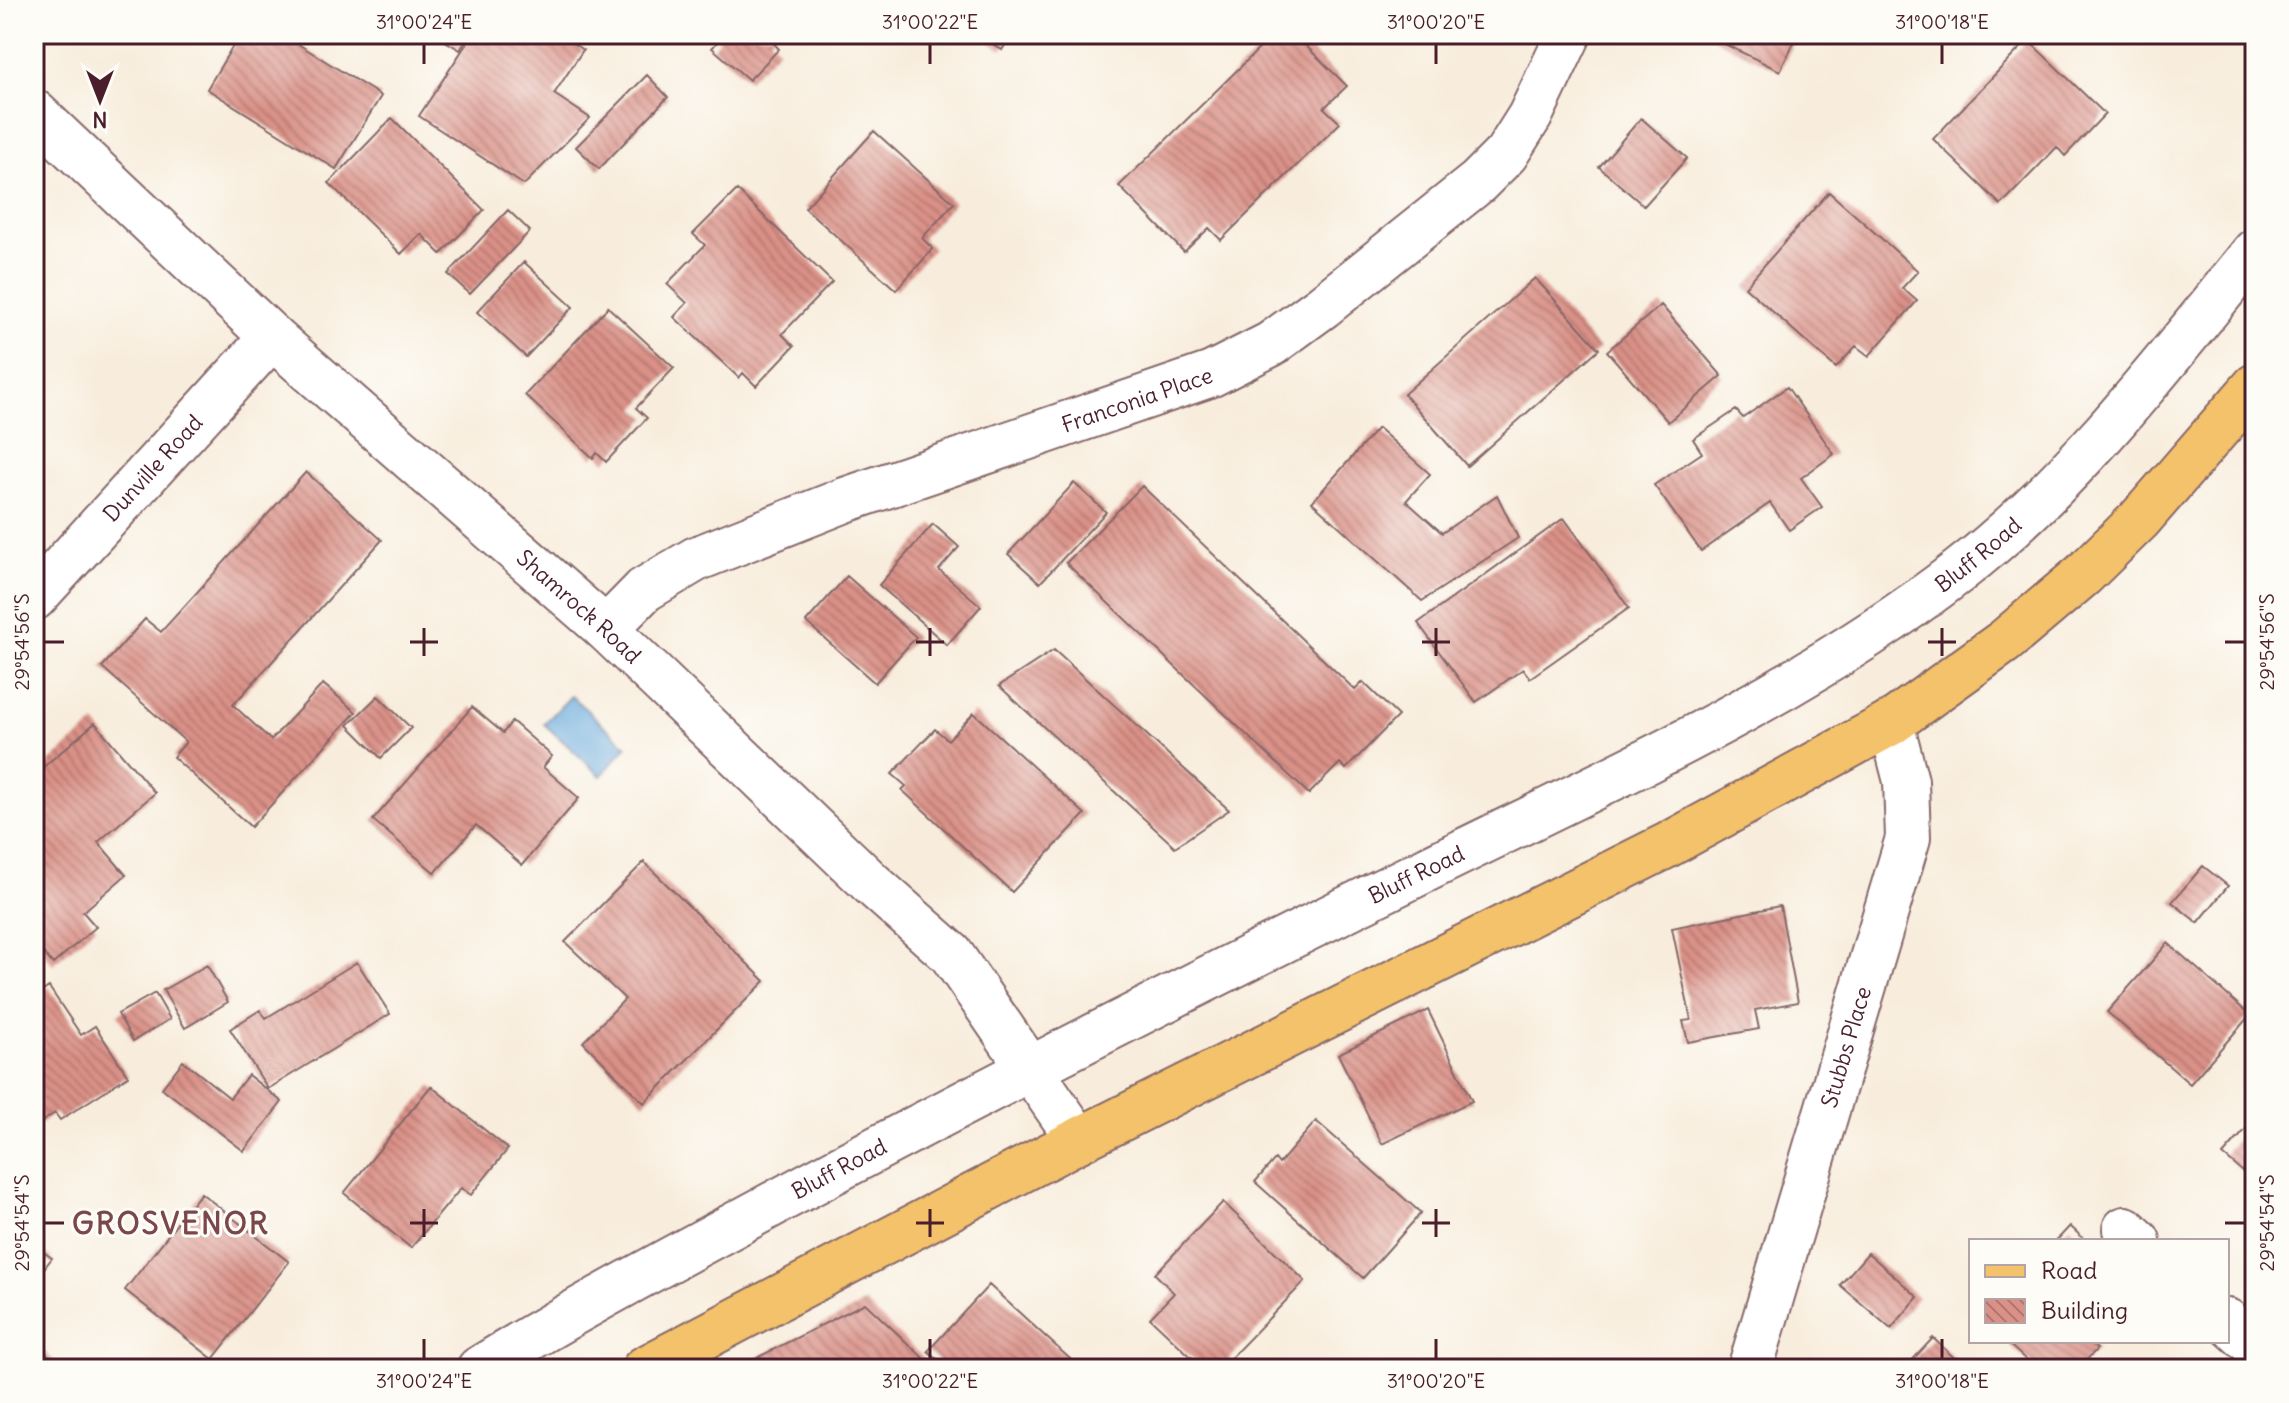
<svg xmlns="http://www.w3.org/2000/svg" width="2289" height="1403" viewBox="0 0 2289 1403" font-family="Delius,sans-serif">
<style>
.water{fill:#66a8db;stroke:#586483;stroke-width:2}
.building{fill:url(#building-back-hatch)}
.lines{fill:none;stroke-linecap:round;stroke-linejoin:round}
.minor-casing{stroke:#876769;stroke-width:48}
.major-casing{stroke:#876769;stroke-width:48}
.minor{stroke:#fff;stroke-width:44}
.major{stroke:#f3c26a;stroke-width:44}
.ticks{fill:none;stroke:#4a1f2b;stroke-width:3}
.labels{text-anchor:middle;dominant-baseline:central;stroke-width:6;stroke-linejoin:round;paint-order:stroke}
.street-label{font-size:22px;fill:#4a1f2b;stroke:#fdfcf7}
.district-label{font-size:30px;font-weight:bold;letter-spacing:2px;fill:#7c474b;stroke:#fdfcf7}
.neatline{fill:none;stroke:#4a1f2b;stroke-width:3}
.ticks-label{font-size:20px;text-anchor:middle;fill:#4a1f2b}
</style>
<defs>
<pattern id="building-back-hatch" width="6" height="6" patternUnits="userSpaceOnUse" patternTransform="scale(2)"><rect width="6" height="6" fill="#da9187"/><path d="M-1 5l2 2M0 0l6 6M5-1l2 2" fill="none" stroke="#b3766f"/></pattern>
</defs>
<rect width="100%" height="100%" fill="#fdfcf7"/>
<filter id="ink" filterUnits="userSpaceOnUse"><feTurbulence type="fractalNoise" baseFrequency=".0125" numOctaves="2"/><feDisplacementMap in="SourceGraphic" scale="16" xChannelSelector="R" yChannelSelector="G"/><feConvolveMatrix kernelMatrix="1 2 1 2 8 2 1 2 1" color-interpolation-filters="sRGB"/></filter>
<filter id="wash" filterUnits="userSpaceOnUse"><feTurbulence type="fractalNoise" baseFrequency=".006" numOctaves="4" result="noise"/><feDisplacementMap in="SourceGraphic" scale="32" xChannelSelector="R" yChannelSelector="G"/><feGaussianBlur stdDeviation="1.8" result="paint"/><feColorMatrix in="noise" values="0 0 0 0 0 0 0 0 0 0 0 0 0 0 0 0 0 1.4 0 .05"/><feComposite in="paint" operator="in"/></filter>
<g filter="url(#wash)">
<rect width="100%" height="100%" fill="#f8eddd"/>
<path class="water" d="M 571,696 L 627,746 L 601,776 L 544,724 Z"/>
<g id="blocks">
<path class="building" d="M 240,34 L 282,34 L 381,96 L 336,169 L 207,89 Z
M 434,34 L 470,34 L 460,50 Z
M 473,34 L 559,34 L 583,50 L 554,94 L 590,118 L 524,185 L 419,116 Z
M 712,34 L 775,34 L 770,39 L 779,49 L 749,80 L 712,48 L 719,40 Z
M 977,34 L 1012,34 L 1002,50 Z
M 1274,34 L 1294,34 L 1347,86 L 1324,108 L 1340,123 L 1221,240 L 1209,228 L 1184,252 L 1119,186 Z
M 1704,34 L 1798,34 L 1780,71 Z
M 2028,40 L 2105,114 L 2065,156 L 2057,147 L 2001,205 L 1933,139 Z
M 647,75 L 668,97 L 599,169 L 576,147 Z
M 392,118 L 484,210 L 441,254 L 421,234 L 401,254 L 329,183 Z
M 1641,118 L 1687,158 L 1644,206 L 1599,167 Z
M 874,131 L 954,203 L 922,238 L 933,249 L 896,290 L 805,208 Z
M 737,190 L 832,282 L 782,334 L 794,346 L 756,386 L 743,373 L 739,378 L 674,317 L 687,303 L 667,284 L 705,245 L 693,234 Z
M 1829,192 L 1918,271 L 1902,288 L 1917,301 L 1869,356 L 1856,346 L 1836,368 L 1745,287 Z
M 508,210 L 530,231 L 470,294 L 448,274 Z
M 524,262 L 573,307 L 526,357 L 477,312 Z
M 1535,278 L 1599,349 L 1467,466 L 1404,394 Z
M 1661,305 L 1722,376 L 1668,422 L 1607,351 Z
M 608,307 L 674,368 L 636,408 L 647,418 L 606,462 L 597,453 L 593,458 L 525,395 Z
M 1787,387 L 1834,454 L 1801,478 L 1822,507 L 1789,530 L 1770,503 L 1701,551 L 1654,485 L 1702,453 L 1693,439 L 1736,410 L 1743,418 Z
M 1378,428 L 1430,474 L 1406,501 L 1442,533 L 1497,495 L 1518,538 L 1422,601 L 1312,502 Z
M 306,472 L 382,540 L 233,705 L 271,740 L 323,684 L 356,712 L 251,827 L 173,757 L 186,742 L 102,667 L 145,619 L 161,632 Z
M 1074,483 L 1106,512 L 1040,583 L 1008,554 Z
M 1142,486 L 1355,690 L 1363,682 L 1398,716 L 1346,769 L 1340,763 L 1309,794 L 1066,563 Z
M 1564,518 L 1629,608 L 1530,678 L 1523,669 L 1476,702 L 1418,623 Z
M 933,524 L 959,547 L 939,570 L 981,606 L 947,645 L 879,585 Z
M 847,576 L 916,637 L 875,683 L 806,622 Z
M 1054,650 L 1229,810 L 1175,847 L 999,686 Z
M 378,696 L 411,728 L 381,758 L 348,725 Z
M 472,707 L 503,733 L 512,721 L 552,756 L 543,767 L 579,798 L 522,865 L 476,825 L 435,873 L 373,820 Z
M 974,713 L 1085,814 L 1012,892 L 902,790 L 906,786 L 892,774 L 935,729 L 948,740 Z
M 95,723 L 155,793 L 98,842 L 126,875 L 83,912 L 96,927 L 53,964 L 34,942 L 34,775 Z
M 644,862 L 765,981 L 644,1103 L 583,1042 L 625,999 L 565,942 Z
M 2203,866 L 2228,886 L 2198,923 L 2172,902 Z
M 1780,906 L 1798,1002 L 1755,1010 L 1759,1029 L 1688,1042 L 1683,1021 L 1691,1020 L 1672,928 Z
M 2168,943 L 2250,1015 L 2190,1084 L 2107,1012 Z
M 357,962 L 390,1014 L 268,1089 L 230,1029 L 260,1010 L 266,1018 Z
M 207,965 L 228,1002 L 185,1028 L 163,990 Z
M 49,987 L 81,1035 L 95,1026 L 128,1076 L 60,1120 L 55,1113 L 34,1127 L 34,997 Z
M 155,993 L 170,1019 L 133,1041 L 118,1014 Z
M 1428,1010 L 1472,1101 L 1382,1144 L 1338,1054 Z
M 183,1061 L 230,1098 L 248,1075 L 282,1102 L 244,1151 L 162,1088 Z
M 431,1086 L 508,1149 L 471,1195 L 461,1188 L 411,1248 L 344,1193 Z
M 2255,1119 L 2255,1182 L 2223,1155 Z
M 1316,1121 L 1421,1213 L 1363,1278 L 1255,1182 L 1275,1159 L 1279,1164 Z
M 201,1193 L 289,1262 L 213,1359 L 125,1290 Z
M 1223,1202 L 1305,1281 L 1220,1369 L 1204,1369 L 1150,1318 L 1174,1293 L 1155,1274 Z
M 2070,1226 L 2086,1241 L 2056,1241 Z
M 34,1245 L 52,1258 L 34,1281 Z
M 1868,1253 L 1918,1297 L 1891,1329 L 1840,1285 Z
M 989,1285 L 1081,1369 L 948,1369 L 928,1351 Z
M 865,1303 L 935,1369 L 735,1369 Z
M 1933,1338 L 1966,1369 L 1904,1369 Z
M 2005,1341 L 2088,1341 L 2097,1349 L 2078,1369 L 2036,1369 Z
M 34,1342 L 63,1369 L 34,1369 Z"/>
</g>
</g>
<g filter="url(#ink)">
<use href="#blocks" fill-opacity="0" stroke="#876769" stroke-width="2"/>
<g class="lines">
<g class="minor-casing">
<g id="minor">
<path id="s1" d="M 34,112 L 272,337 L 606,629 L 872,884 L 951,954 L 1079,1140"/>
<path id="s2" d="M 34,598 L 272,337"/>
<path id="s3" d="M 606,629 L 644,590 L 696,559 L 845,500 L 1212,374 L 1271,344 L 1323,306 L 1478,182 L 1506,154 L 1530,116 L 1569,34"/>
<path d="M 2125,1229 L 2138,1241"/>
<path d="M 2227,1321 L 2255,1346"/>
<path id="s4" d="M 479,1369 C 579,1307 683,1253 786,1197 C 992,1086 1201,981 1411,877 C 1598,784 1794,699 1959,571 C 2074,482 2164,363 2255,251"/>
<path id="s5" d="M 1750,1369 L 1908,838 L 1906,781 L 1891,723"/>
</g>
</g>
<g class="major-casing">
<path id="major" d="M 644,1369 L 1079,1140 L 1666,846 L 1891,723 L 2005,641 L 2083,575 L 2139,520 L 2255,386"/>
</g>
<use href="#minor" class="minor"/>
<use href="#major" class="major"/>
</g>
</g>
<path class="ticks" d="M 424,44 L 424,64M 930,44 L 930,64M 1436,44 L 1436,64M 1942,44 L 1942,64M 424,628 L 424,656M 930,628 L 930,656M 1436,628 L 1436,656M 1942,628 L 1942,656M 44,642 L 64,642M 410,642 L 438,642M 916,642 L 944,642M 1422,642 L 1450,642M 1928,642 L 1956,642M 2225,642 L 2245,642M 424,1209 L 424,1237M 930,1209 L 930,1237M 1436,1209 L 1436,1237M 44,1223 L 64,1223M 410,1223 L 438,1223M 916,1223 L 944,1223M 1422,1223 L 1450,1223M 2225,1223 L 2245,1223M 424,1339 L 424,1359M 930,1339 L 930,1359M 1436,1339 L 1436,1359M 1942,1339 L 1942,1359"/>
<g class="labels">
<g class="street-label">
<text stroke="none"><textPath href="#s3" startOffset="584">Franconia Place</textPath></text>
<text stroke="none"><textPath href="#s2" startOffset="176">Dunville Road</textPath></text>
<text stroke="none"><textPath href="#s4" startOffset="1708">Bluff Road</textPath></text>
<text stroke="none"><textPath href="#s1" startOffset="736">Shamrock Road</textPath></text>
<text stroke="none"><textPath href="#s4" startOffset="1060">Bluff Road</textPath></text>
<text stroke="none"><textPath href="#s5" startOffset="336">Stubbs Place</textPath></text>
<text stroke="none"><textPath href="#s4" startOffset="412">Bluff Road</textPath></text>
</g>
<g class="district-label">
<text x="171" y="1223">GROSVENOR</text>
</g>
</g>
<rect width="2289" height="1403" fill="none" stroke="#fdfcf7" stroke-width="88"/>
<rect x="1969" y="1239" width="260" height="104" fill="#fdfcf7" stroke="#b5a4a5" stroke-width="2"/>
<rect x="1985" y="1265" width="40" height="12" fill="#f3c26a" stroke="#b5a4a5" stroke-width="2"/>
<text x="2041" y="1279" font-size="24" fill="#4a1f2b">Road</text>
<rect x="1985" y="1299" width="40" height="24" fill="url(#building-back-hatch)" stroke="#b5a4a5" stroke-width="2"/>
<text x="2041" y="1319" font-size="24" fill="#4a1f2b">Building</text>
<g transform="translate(100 100) rotate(180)" stroke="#fdfcf7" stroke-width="6" paint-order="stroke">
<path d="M0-6L14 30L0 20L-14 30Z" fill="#4a1f2b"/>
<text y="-12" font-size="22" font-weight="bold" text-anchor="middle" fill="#4a1f2b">N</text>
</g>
<rect x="44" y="44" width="2201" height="1315" class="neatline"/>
<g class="ticks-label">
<text x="424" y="29">31°00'24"E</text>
<text x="930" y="29">31°00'22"E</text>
<text x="1436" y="29">31°00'20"E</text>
<text x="1942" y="29">31°00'18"E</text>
<text transform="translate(2267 642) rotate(-90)" y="7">29°54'56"S</text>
<text transform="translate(22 642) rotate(-90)" y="7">29°54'56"S</text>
<text transform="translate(2267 1223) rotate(-90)" y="7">29°54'54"S</text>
<text transform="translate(22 1223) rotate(-90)" y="7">29°54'54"S</text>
<text x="424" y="1388">31°00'24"E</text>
<text x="930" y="1388">31°00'22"E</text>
<text x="1436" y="1388">31°00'20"E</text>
<text x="1942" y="1388">31°00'18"E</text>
</g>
</svg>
